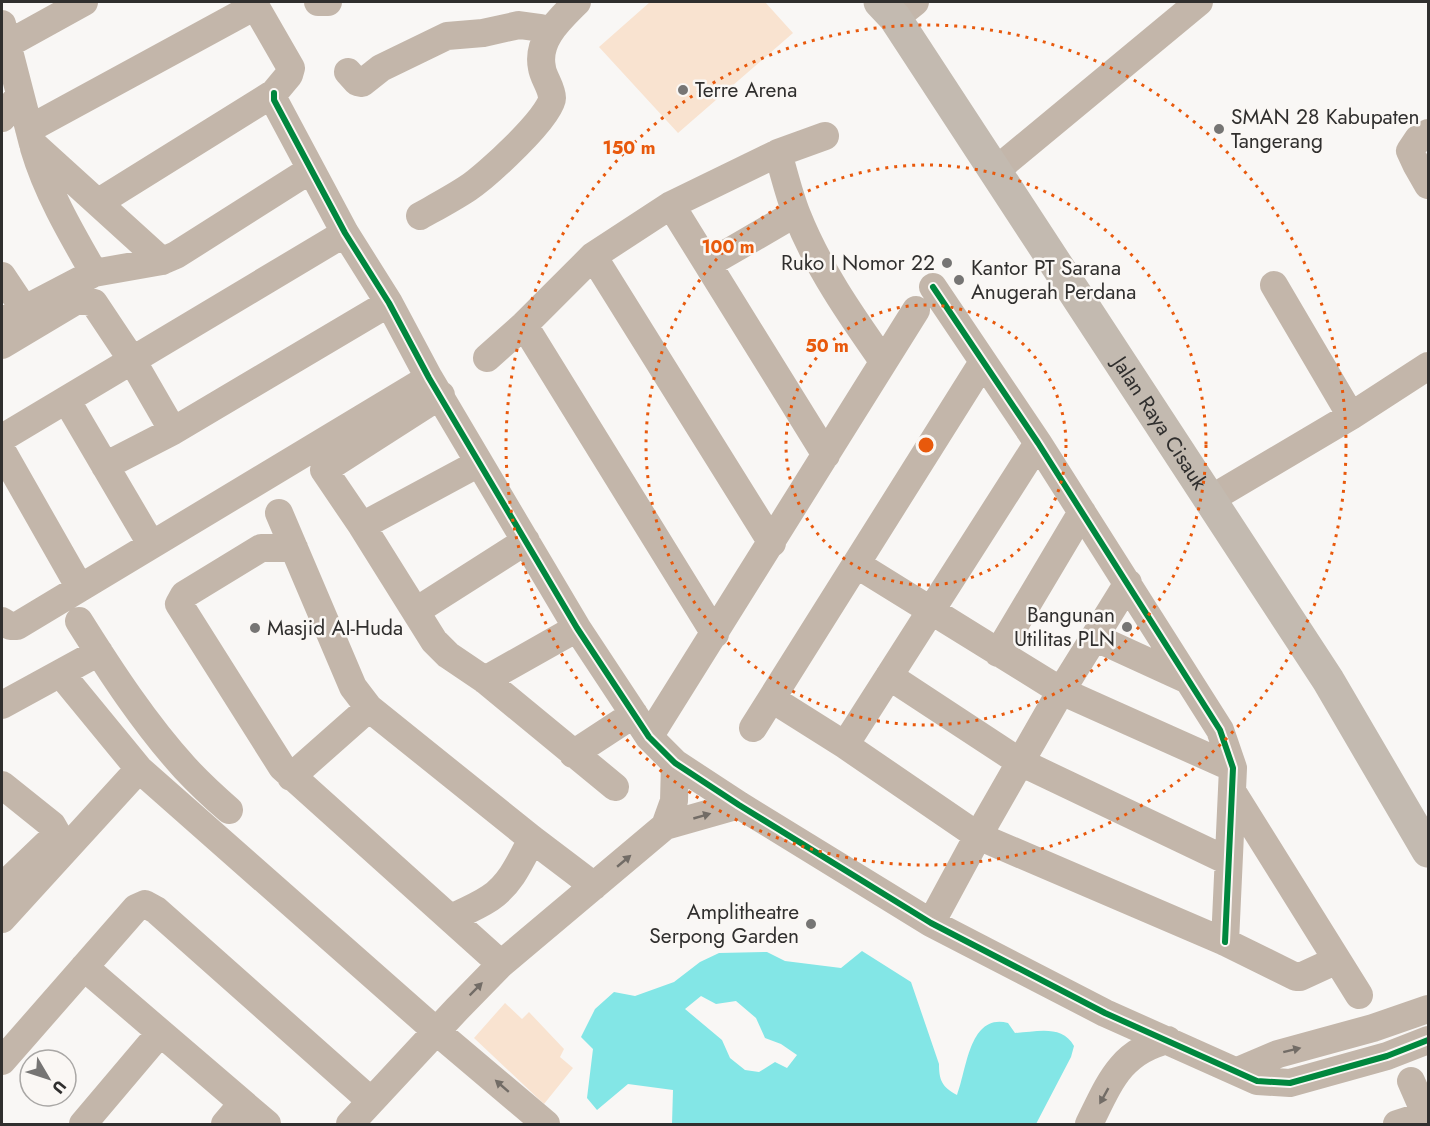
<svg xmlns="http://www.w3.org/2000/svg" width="1430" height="1126" viewBox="0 0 1430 1126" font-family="Jost,sans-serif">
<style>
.green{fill:#f9e3d0}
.water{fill:#83e6e6;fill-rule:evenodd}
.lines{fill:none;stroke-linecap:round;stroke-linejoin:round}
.minor{stroke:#c3b6aa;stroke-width:28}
.major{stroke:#c3bab0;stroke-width:33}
.cycleway-casing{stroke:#faf7f4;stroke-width:10}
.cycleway{stroke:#00873e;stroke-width:6}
.oneway{fill:#726c66}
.ring{fill:none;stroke:#e8590c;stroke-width:3;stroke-dasharray:3 6}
.poi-dot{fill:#767574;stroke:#faf7f4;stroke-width:2}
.labels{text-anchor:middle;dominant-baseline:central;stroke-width:5;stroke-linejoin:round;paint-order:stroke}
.poi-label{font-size:21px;fill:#302f2e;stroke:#faf7f4;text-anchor:start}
.street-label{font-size:21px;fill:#302f2e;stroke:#faf7f4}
.centre{fill:#e8590c;stroke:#faf7f4;stroke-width:3}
.ring-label{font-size:18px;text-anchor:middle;font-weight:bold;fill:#e8590c;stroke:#faf7f4;stroke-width:5;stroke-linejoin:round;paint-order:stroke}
</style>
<rect width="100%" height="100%" fill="#f9f7f5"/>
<path class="green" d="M 650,2 L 765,2 L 793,33 L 678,133 L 599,47 Z
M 505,1003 L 522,1019 L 529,1012 L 564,1049 L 560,1057 L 573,1068 L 544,1104 L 474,1038 Z"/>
<path class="water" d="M 862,951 L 911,982 L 939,1064 C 939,1080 942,1087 957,1095 C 967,1070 969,1013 1008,1023 L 1015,1033 C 1036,1032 1062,1024 1074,1046 L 1071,1057 L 1036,1124 L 672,1124 L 673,1090 L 628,1084 L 597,1110 L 587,1098 L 593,1049 L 581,1037 L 595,1009 L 614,992 L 635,996 L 674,982 L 700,962 L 719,953 L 767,952 L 785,961 L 841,968 ZM 701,996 L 716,1004 L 736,1001 L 756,1018 L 765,1038 L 781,1044 L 797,1055 L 787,1068 L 775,1062 L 759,1072 L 745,1070 L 730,1058 L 722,1040 L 685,1009 Z"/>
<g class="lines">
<path class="minor" d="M 318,2 L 328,2
M 895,18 L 915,2
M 2,24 L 33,144 L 162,261
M 8,44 L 84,2
M 348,72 L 357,82 L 362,83 L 381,68 L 447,36 L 483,33 L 519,25 L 541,28 L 548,33
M 274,93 L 274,100 L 345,233 L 389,303 L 429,378 L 577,628 L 649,737 L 675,763 L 739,805 L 931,923 L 1105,1013 L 1257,1081 L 1290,1083 L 1387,1056 L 1428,1040
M 2,118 L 20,95
M 29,129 L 255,6
M 1428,133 L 1418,139 L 1410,151 L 1416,164 L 1428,185
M 34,148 C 47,192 71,233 94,273
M 778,153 C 784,173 789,195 797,215 C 818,268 850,314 883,361
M 995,171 L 1199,2
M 99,202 L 274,93 L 289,75 L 291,68 L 253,2
M 671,205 L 826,455
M 420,216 C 436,207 453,198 468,188 C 485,177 552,116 552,98 C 552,88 543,77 542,68 C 536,40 560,19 577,2
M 593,256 L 772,543
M 708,264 L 796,213
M 2,276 L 24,309
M 1274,285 L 1351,416
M 933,287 L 1038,443 L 1220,730 L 1233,768 L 1225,942
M 2,321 L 94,273 L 162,261 L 176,255 L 310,170
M 524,325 L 715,634
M 2,345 L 79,299 L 94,303 L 132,360 L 173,431
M 487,358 L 524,325 L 593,256 L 671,205 L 778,153 L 825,136
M 441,395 L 324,470 L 362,526 L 434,641 L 448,655 L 485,680 L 615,787
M 67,401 L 151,544
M 2,438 L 345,233
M 2,451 L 80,588
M 105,466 L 173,431 L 389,303
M 1209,500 L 1351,416 L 1428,366
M 279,513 L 353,687 L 369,708 L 532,839 L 594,886
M 362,526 L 479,463
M 294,548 L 261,548 L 184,595 L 179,604 L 282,767 L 501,964
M 856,564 L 1061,691 L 1233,768
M 416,611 L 526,541
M 2,621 L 10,626 L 17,626 L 429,378
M 79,621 C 111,672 145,724 185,768 C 199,783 214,797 229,810
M 1094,637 L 1188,680
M 998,653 L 1082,512
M 61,674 L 139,769 L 436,1031 L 546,1124
M 889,676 L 1020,762 L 1228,861
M 485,680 L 577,628
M 772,699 L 845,745 L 978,836 L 1225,942 L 1296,977 L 1300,977 L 1337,960
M 2,705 L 99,652
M 753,728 L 983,362
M 649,737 L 916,310
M 845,745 L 1038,443
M 573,754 L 634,714
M 291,777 L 369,708
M 2,785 L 52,825 L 56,832 L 53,838 L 2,887
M 1233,793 L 1359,995
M 665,826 L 674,801 L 675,763
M 451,918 C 464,912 478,906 490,898 C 511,884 521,860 532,839
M 2,919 L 139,769
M 931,923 L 978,836 L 1061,691 L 1128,583
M 84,967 L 267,1124
M 2,1061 L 136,908 L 145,904 L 156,910 L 371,1101
M 1238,1071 L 1278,1054 L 1373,1028 L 1428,1009
M 1411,1081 L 1428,1120
M 83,1124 L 160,1033
M 225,1124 L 242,1104
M 350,1124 L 457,1009 L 501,964 L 665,826 L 739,805
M 1089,1124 C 1109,1084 1120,1051 1168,1040
M 1397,1124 L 1425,1115"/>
<path class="major" id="s1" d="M 880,2 L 895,18 L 1328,680 L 1428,851"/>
<g class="cycleway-casing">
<path id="cycleway" d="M 274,93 L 274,100 L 345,233 L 389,303 L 429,378 L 577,628 L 649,737 L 675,763 L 739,805 L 931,923 L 1105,1013 L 1257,1081 L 1290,1083 L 1387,1056 L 1428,1040
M 933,287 L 1038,443 L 1220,730 L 1233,768 L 1225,942"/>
</g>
<use href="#cycleway" class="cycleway"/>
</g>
<defs><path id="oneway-solid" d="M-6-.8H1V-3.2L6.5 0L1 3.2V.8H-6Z" transform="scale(1.5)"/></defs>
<g class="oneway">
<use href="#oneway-solid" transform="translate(702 816) rotate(-16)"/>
<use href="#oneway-solid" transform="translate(624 861) rotate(-40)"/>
<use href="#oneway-solid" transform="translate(476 989) rotate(-45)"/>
<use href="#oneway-solid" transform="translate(1292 1050) rotate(-14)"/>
<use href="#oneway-solid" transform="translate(502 1086) rotate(-139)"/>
<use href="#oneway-solid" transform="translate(1104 1096) rotate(119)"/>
</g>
<g class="ring">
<circle cx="926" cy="445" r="140"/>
<circle cx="926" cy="445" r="280"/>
<circle cx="926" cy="445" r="420"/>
</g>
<g class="poi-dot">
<circle cx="683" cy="90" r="6"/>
<circle cx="1219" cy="129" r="6"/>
<circle cx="947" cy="263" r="6"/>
<circle cx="959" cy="280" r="6"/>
<circle cx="1127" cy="627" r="6"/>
<circle cx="255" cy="628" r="6"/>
<circle cx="811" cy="924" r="6"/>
</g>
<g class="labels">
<g class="poi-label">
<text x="695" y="90">Terre Arena</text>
<text x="1231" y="117">SMAN 28 Kabupaten<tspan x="1231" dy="24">Tangerang</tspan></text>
<text x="935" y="263" text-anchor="end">Ruko I Nomor 22</text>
<text x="971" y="268">Kantor PT Sarana<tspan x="971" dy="24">Anugerah Perdana</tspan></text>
<text x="1115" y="615" text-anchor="end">Bangunan<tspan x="1115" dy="24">Utilitas PLN</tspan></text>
<text x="267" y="628">Masjid AI-Huda</text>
<text x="799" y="912" text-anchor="end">Amplitheatre<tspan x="799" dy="24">Serpong Garden</tspan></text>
</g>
<g class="street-label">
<text stroke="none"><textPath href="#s1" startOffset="506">Jalan Raya Cisauk</textPath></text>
</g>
</g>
<circle cx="926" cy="445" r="9" class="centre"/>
<g class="ring-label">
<text x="629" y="154">150 m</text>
<text x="728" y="253">100 m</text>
<text x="827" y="352">50 m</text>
</g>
<rect width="1430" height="1126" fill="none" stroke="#302f2e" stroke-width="6"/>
<g transform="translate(48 1078) rotate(129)"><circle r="28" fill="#faf7f4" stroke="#a9a7a5" stroke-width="1.5"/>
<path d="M0-4.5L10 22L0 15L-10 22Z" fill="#767574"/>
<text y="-9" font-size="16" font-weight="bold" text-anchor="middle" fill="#302f2e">U</text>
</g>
</svg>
